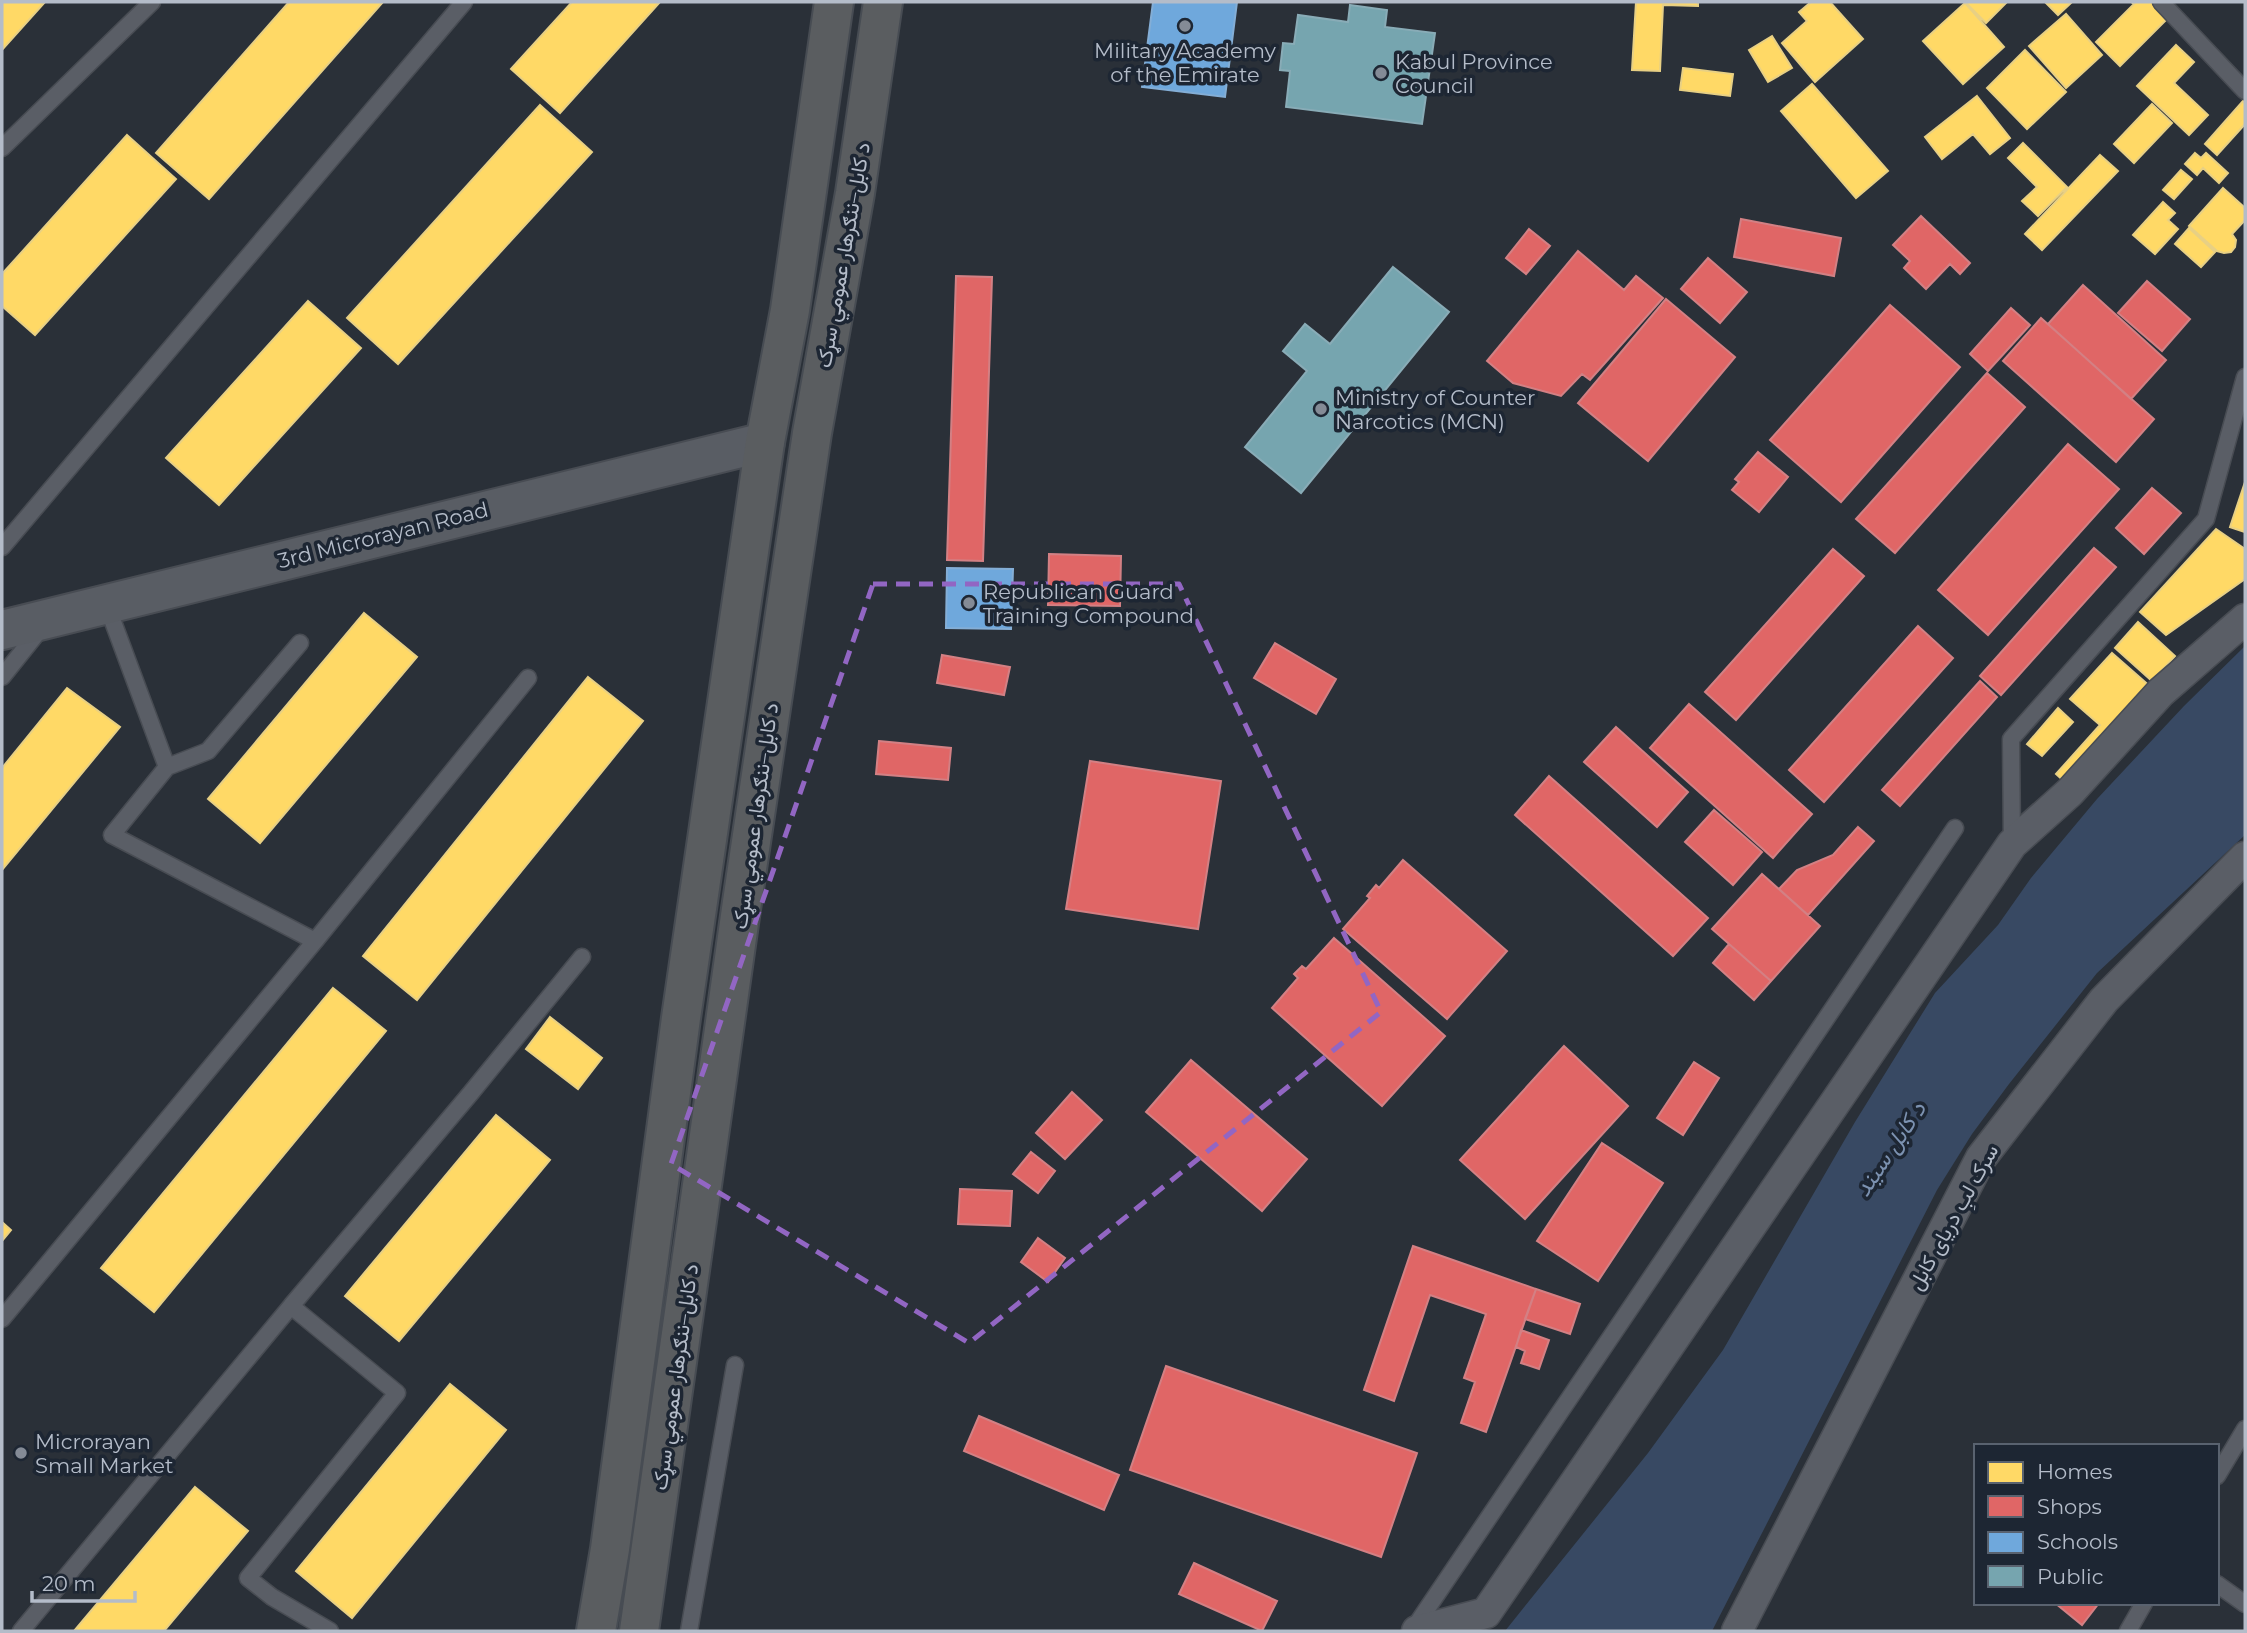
<svg xmlns="http://www.w3.org/2000/svg" width="2247" height="1633" viewBox="0 0 2247 1633" font-family="Montserrat,Vazirmatn,sans-serif">
<style>
.water{fill:#384963}
.homes{fill:#ffd966;stroke:#e8d084;stroke-width:2}
.shops{fill:#e06666;stroke:#d38084;stroke-width:2}
.schools{fill:#6fa8dc;stroke:#84aed6;stroke-width:2}
.public{fill:#76a5af;stroke:#89acb7;stroke-width:2}
.lines{fill:none;stroke-linecap:round;stroke-linejoin:round}
.lane-casing{stroke:#484c53;stroke-width:19}
.street-casing{stroke:#484c53;stroke-width:33}
.secondary-casing{stroke:#484c53;stroke-width:42}
.highway-casing{stroke:#474c53;stroke-width:42}
.lane{stroke:#5a5e66;stroke-width:16}
.street{stroke:#5a5e66;stroke-width:30}
.secondary{stroke:#595d64;stroke-width:38}
.highway{stroke:#5a5d60;stroke-width:38}
.marked{fill:none;stroke:#9266c3;stroke-width:5;stroke-dasharray:14 9;stroke-linejoin:round}
.poi-dot{fill:#848b96;stroke:#1d2633;stroke-width:2.5}
.labels{text-anchor:middle;dominant-baseline:central;stroke-width:7;stroke-linejoin:round;paint-order:stroke}
.poi-label{font-size:21px;fill:#b4bcc9;stroke:#1d2633;text-anchor:start}
.street-label{font-size:21px;fill:#b4bcc9;stroke:#1d2633}
.water-label{font-size:23px;font-style:italic;fill:#7c92b1;stroke:#1d2633}
</style>
<rect width="100%" height="100%" fill="#2a3038"/>
<path class="water" d="M 2245,646 L 2245,835 L 2097,973 L 2009,1084 L 1972,1134 L 1937,1190 L 1712,1631 L 1505,1631 L 1648,1453 L 1723,1350 L 1855,1122 L 1935,993 L 1998,925 L 2031,878 L 2097,799 L 2184,706 Z"/>
<path class="homes" d="M 2,2 L 45,2 L 2,50 Z
M 289,2 L 383,2 L 209,199 L 156,153 Z
M 572,2 L 660,2 L 560,113 L 511,69 Z
M 1636,2 L 1698,2 L 1698,6 L 1663,5 L 1660,71 L 1632,70 Z
M 1811,2 L 1830,2 L 1863,39 L 1815,82 L 1782,43 L 1807,21 L 1799,12 Z
M 1965,2 L 2007,2 L 1986,23 Z
M 2045,2 L 2072,2 L 2058,15 Z
M 2131,2 L 2157,2 L 2171,15 L 2120,66 L 2096,42 L 2134,4 Z
M 1965,3 L 2004,47 L 1963,84 L 1923,41 Z
M 2066,14 L 2102,55 L 2066,88 L 2029,46 Z
M 1772,36 L 1792,68 L 1768,82 L 1749,50 Z
M 2176,45 L 2194,62 L 2174,83 L 2208,115 L 2189,135 L 2137,86 Z
M 2025,50 L 2066,92 L 2027,129 L 1987,88 Z
M 1683,68 L 1733,74 L 1730,96 L 1680,90 Z
M 1812,84 L 1888,171 L 1856,198 L 1781,111 Z
M 1977,96 L 2010,138 L 1990,154 L 1973,134 L 1942,159 L 1925,137 Z
M 2243,101 L 2245,103 L 2245,124 L 2217,155 L 2205,144 Z
M 2152,104 L 2172,123 L 2134,163 L 2114,144 Z
M 540,105 L 592,152 L 398,364 L 347,318 Z
M 127,135 L 176,179 L 35,335 L 2,306 L 2,274 Z
M 2023,143 L 2067,187 L 2038,216 L 2022,201 L 2037,187 L 2008,158 Z
M 2195,153 L 2201,158 L 2206,153 L 2228,173 L 2219,183 L 2203,168 L 2197,175 L 2185,164 Z
M 2100,155 L 2118,171 L 2042,250 L 2025,234 Z
M 2181,170 L 2192,179 L 2174,199 L 2163,190 Z
M 2223,188 L 2245,208 L 2245,220 L 2232,234 L 2236,240 L 2235,247 L 2231,252 L 2224,253 L 2217,251 L 2189,226 Z
M 2163,202 L 2175,213 L 2168,220 L 2178,229 L 2155,254 L 2133,235 Z
M 2189,228 L 2215,252 L 2201,267 L 2175,244 Z
M 308,301 L 361,348 L 219,505 L 166,458 Z
M 2245,482 L 2245,532 L 2230,527 Z
M 2216,529 L 2245,549 L 2245,579 L 2166,635 L 2140,612 Z
M 364,613 L 417,657 L 260,843 L 208,799 Z
M 2138,622 L 2175,656 L 2152,681 L 2115,648 Z
M 2112,653 L 2152,688 L 2066,783 L 2056,774 L 2100,725 L 2070,699 Z
M 588,677 L 643,721 L 417,1000 L 363,956 Z
M 67,688 L 120,727 L 2,870 L 2,768 Z
M 2058,708 L 2073,722 L 2042,756 L 2027,744 Z
M 333,988 L 386,1031 L 154,1312 L 101,1268 Z
M 550,1017 L 602,1058 L 578,1089 L 526,1049 Z
M 496,1115 L 550,1160 L 399,1341 L 345,1296 Z
M 2,1222 L 11,1230 L 2,1241 Z
M 450,1384 L 506,1430 L 352,1618 L 296,1571 Z
M 195,1487 L 248,1531 L 164,1631 L 74,1631 Z"/>
<path class="shops" d="M 1921,216 L 1970,263 L 1960,274 L 1950,264 L 1926,289 L 1904,268 L 1910,261 L 1893,245 Z
M 1741,219 L 1841,238 L 1834,276 L 1734,257 Z
M 1529,229 L 1550,246 L 1526,274 L 1506,258 Z
M 1578,251 L 1624,290 L 1636,276 L 1663,298 L 1590,380 L 1582,374 L 1561,396 L 1513,383 L 1487,361 Z
M 1708,258 L 1747,292 L 1720,323 L 1681,289 Z
M 956,276 L 992,277 L 983,561 L 947,560 Z
M 2147,281 L 2190,319 L 2162,351 L 2118,313 Z
M 2083,285 L 2166,360 L 2131,399 L 2048,324 Z
M 1666,299 L 1735,357 L 1648,461 L 1578,403 Z
M 1890,305 L 1960,367 L 1841,502 L 1770,440 Z
M 2011,308 L 2030,325 L 1988,371 L 1970,354 Z
M 2041,318 L 2154,419 L 2116,462 L 2003,361 Z
M 1987,373 L 2025,407 L 1895,553 L 1856,519 Z
M 2068,444 L 2119,489 L 1988,635 L 1938,590 Z
M 1758,452 L 1788,477 L 1759,512 L 1732,490 L 1739,482 L 1735,479 Z
M 2152,488 L 2181,513 L 2144,554 L 2116,528 Z
M 2094,548 L 2116,567 L 2001,695 L 1980,676 Z
M 1833,549 L 1864,576 L 1736,720 L 1705,692 Z
M 1049,554 L 1121,556 L 1120,606 L 1048,605 Z
M 1918,626 L 1953,658 L 1824,802 L 1789,770 Z
M 1275,643 L 1336,679 L 1316,714 L 1254,678 Z
M 942,655 L 1010,667 L 1004,695 L 937,683 Z
M 1980,681 L 1997,697 L 1900,806 L 1882,790 Z
M 1689,704 L 1812,814 L 1773,858 L 1650,748 Z
M 1616,727 L 1688,792 L 1657,827 L 1584,762 Z
M 879,741 L 951,748 L 948,780 L 876,774 Z
M 1090,761 L 1221,781 L 1198,929 L 1066,909 Z
M 1549,776 L 1708,918 L 1673,956 L 1515,815 Z
M 1714,810 L 1762,852 L 1733,885 L 1685,842 Z
M 1858,827 L 1874,841 L 1808,915 L 1779,889 L 1797,870 L 1833,855 Z
M 1403,860 L 1507,951 L 1447,1019 L 1343,929 L 1370,898 L 1367,896 L 1376,885 L 1379,888 Z
M 1762,874 L 1820,926 L 1771,981 L 1712,929 Z
M 1334,938 L 1445,1036 L 1382,1106 L 1272,1008 L 1298,978 L 1294,974 L 1302,966 L 1306,969 Z
M 1729,944 L 1771,981 L 1754,1000 L 1713,963 Z
M 1564,1046 L 1628,1106 L 1525,1219 L 1460,1160 Z
M 1191,1060 L 1307,1159 L 1262,1211 L 1146,1112 Z
M 1694,1062 L 1719,1078 L 1683,1135 L 1657,1118 Z
M 1072,1092 L 1102,1120 L 1065,1159 L 1036,1133 Z
M 1602,1143 L 1663,1183 L 1598,1281 L 1537,1241 Z
M 1031,1152 L 1055,1171 L 1038,1193 L 1013,1174 Z
M 960,1189 L 1012,1191 L 1010,1226 L 958,1224 Z
M 1038,1238 L 1065,1258 L 1048,1282 L 1021,1262 Z
M 1413,1246 L 1536,1289 L 1486,1432 L 1461,1423 L 1475,1382 L 1464,1378 L 1486,1314 L 1430,1295 L 1394,1401 L 1364,1390 Z
M 1536,1289 L 1580,1304 L 1570,1334 L 1525,1319 Z
M 1521,1330 L 1549,1340 L 1539,1369 L 1521,1363 L 1525,1351 L 1516,1347 Z
M 1166,1366 L 1417,1453 L 1381,1557 L 1130,1470 Z
M 979,1416 L 1119,1475 L 1104,1510 L 964,1451 Z
M 1194,1563 L 1277,1601 L 1262,1631 L 1179,1594 Z
M 2055,1603 L 2099,1603 L 2082,1625 Z"/>
<path class="schools" d="M 1153,2 L 1237,2 L 1225,97 L 1142,87 Z
M 947,568 L 1013,569 L 1011,629 L 946,628 Z"/>
<path class="public" d="M 1350,5 L 1387,10 L 1385,27 L 1435,33 L 1422,124 L 1286,107 L 1290,71 L 1280,70 L 1283,43 L 1294,44 L 1298,15 L 1348,22 Z
M 1393,267 L 1449,312 L 1301,493 L 1245,447 L 1307,371 L 1283,351 L 1305,324 L 1330,344 Z"/>
<g class="lines">
<g class="lane-casing">
<path id="lane" d="M 2161,2 L 2245,91
M 2,148 L 152,2
M 2,547 L 464,2
M 106,603 L 167,767 L 208,751 L 300,643
M 2,677 L 42,627
M 167,767 L 112,835 L 315,941 L 528,678
M 2012,844 L 2011,739 L 2206,519 L 2245,377
M 2,1319 L 315,941
M 2217,1476 L 2245,1429
M 2217,1584 L 2245,1604
M 21,1631 L 291,1306
M 330,1631 L 272,1597 L 248,1578 L 397,1393 L 291,1306 L 470,1094 L 582,957
M 689,1631 L 735,1365
M 1412,1631 L 1955,828
M 2128,1631 L 2144,1603"/>
</g>
<g class="street-casing">
<path id="street" d="M 1417,1631 L 1486,1613 L 2012,844 L 2070,792 L 2161,692 L 2245,619
M 1737,1631 L 1981,1158 L 2104,1000 L 2245,857"/>
</g>
<g class="secondary-casing">
<path id="secondary" d="M 2,630 L 765,442"/>
</g>
<g class="highway-casing">
<path id="highway" d="M 596,1631 L 610,1549 L 681,1018 L 765,442 L 790,310 L 834,2
M 639,1631 L 741,909 L 812,433 L 855,193 L 883,2"/>
</g>
<use href="#lane" class="lane"/>
<use href="#street" class="street"/>
<use href="#secondary" class="secondary"/>
<use href="#highway" class="highway"/>
</g>
<path class="marked" d="M 873,584 L 1179,584 L 1381,1012 L 969,1343 L 671,1164 Z"/>
<g class="poi-dot">
<circle cx="1185" cy="26" r="7"/>
<circle cx="1381" cy="73" r="7"/>
<circle cx="1321" cy="409" r="7"/>
<circle cx="969" cy="603" r="7"/>
<circle cx="21" cy="1453" r="7"/>
</g>
<g class="labels">
<g class="poi-label">
<text x="1185" y="50" text-anchor="middle">Military Academy<tspan x="1185" dy="24">of the Emirate</tspan></text>
<text x="1395" y="61">Kabul Province<tspan x="1395" dy="24">Council</tspan></text>
<text x="1335" y="397">Ministry of Counter<tspan x="1335" dy="24">Narcotics (MCN)</tspan></text>
<text x="983" y="591">Republican Guard<tspan x="983" dy="24">Training Compound</tspan></text>
<text x="35" y="1441">Microrayan<tspan x="35" dy="24">Small Market</tspan></text>
</g>
<g class="street-label">
<text transform="translate(843 255) rotate(-80)">د کابل–ننګرهار عمومي سړک</text>
<text transform="translate(383 535) rotate(-14)">3rd Microrayan Road</text>
<text transform="translate(755 816) rotate(-82)">د کابل–ننګرهار عمومي سړک</text>
<text transform="translate(1953 1217) rotate(-61)">سرک لبِ دریای کابل</text>
<text transform="translate(675 1377) rotate(-82)">د کابل–ننګرهار عمومي سړک</text>
</g>
<g class="water-label">
<text transform="translate(1890 1149) rotate(-56)">د کابل سيند</text>
</g>
</g>
<rect width="2247" height="1633" fill="none" stroke="#b4bcc9" stroke-width="7"/>
<rect x="1974" y="1444" width="245" height="161" fill="#1d2633" stroke="#59626f" stroke-width="2"/>
<rect x="1988" y="1462" width="35" height="21" fill="#ffd966" stroke="#59626f" stroke-width="2"/>
<text x="2037" y="1479" font-size="21" fill="#b4bcc9">Homes</text>
<rect x="1988" y="1496" width="35" height="21" fill="#e06666" stroke="#59626f" stroke-width="2"/>
<text x="2037" y="1514" font-size="21" fill="#b4bcc9">Shops</text>
<rect x="1988" y="1532" width="35" height="21" fill="#6fa8dc" stroke="#59626f" stroke-width="2"/>
<text x="2037" y="1549" font-size="21" fill="#b4bcc9">Schools</text>
<rect x="1988" y="1566" width="35" height="21" fill="#76a5af" stroke="#59626f" stroke-width="2"/>
<text x="2037" y="1584" font-size="21" fill="#b4bcc9">Public</text>
<path d="M32 1591v10h103v-10" fill="none" stroke="#b4bcc9" stroke-width="3.5"/>
<text x="42" y="1591" font-size="21" fill="#b4bcc9" stroke="#1d2633" stroke-width="5" paint-order="stroke">20 m</text>
</svg>
